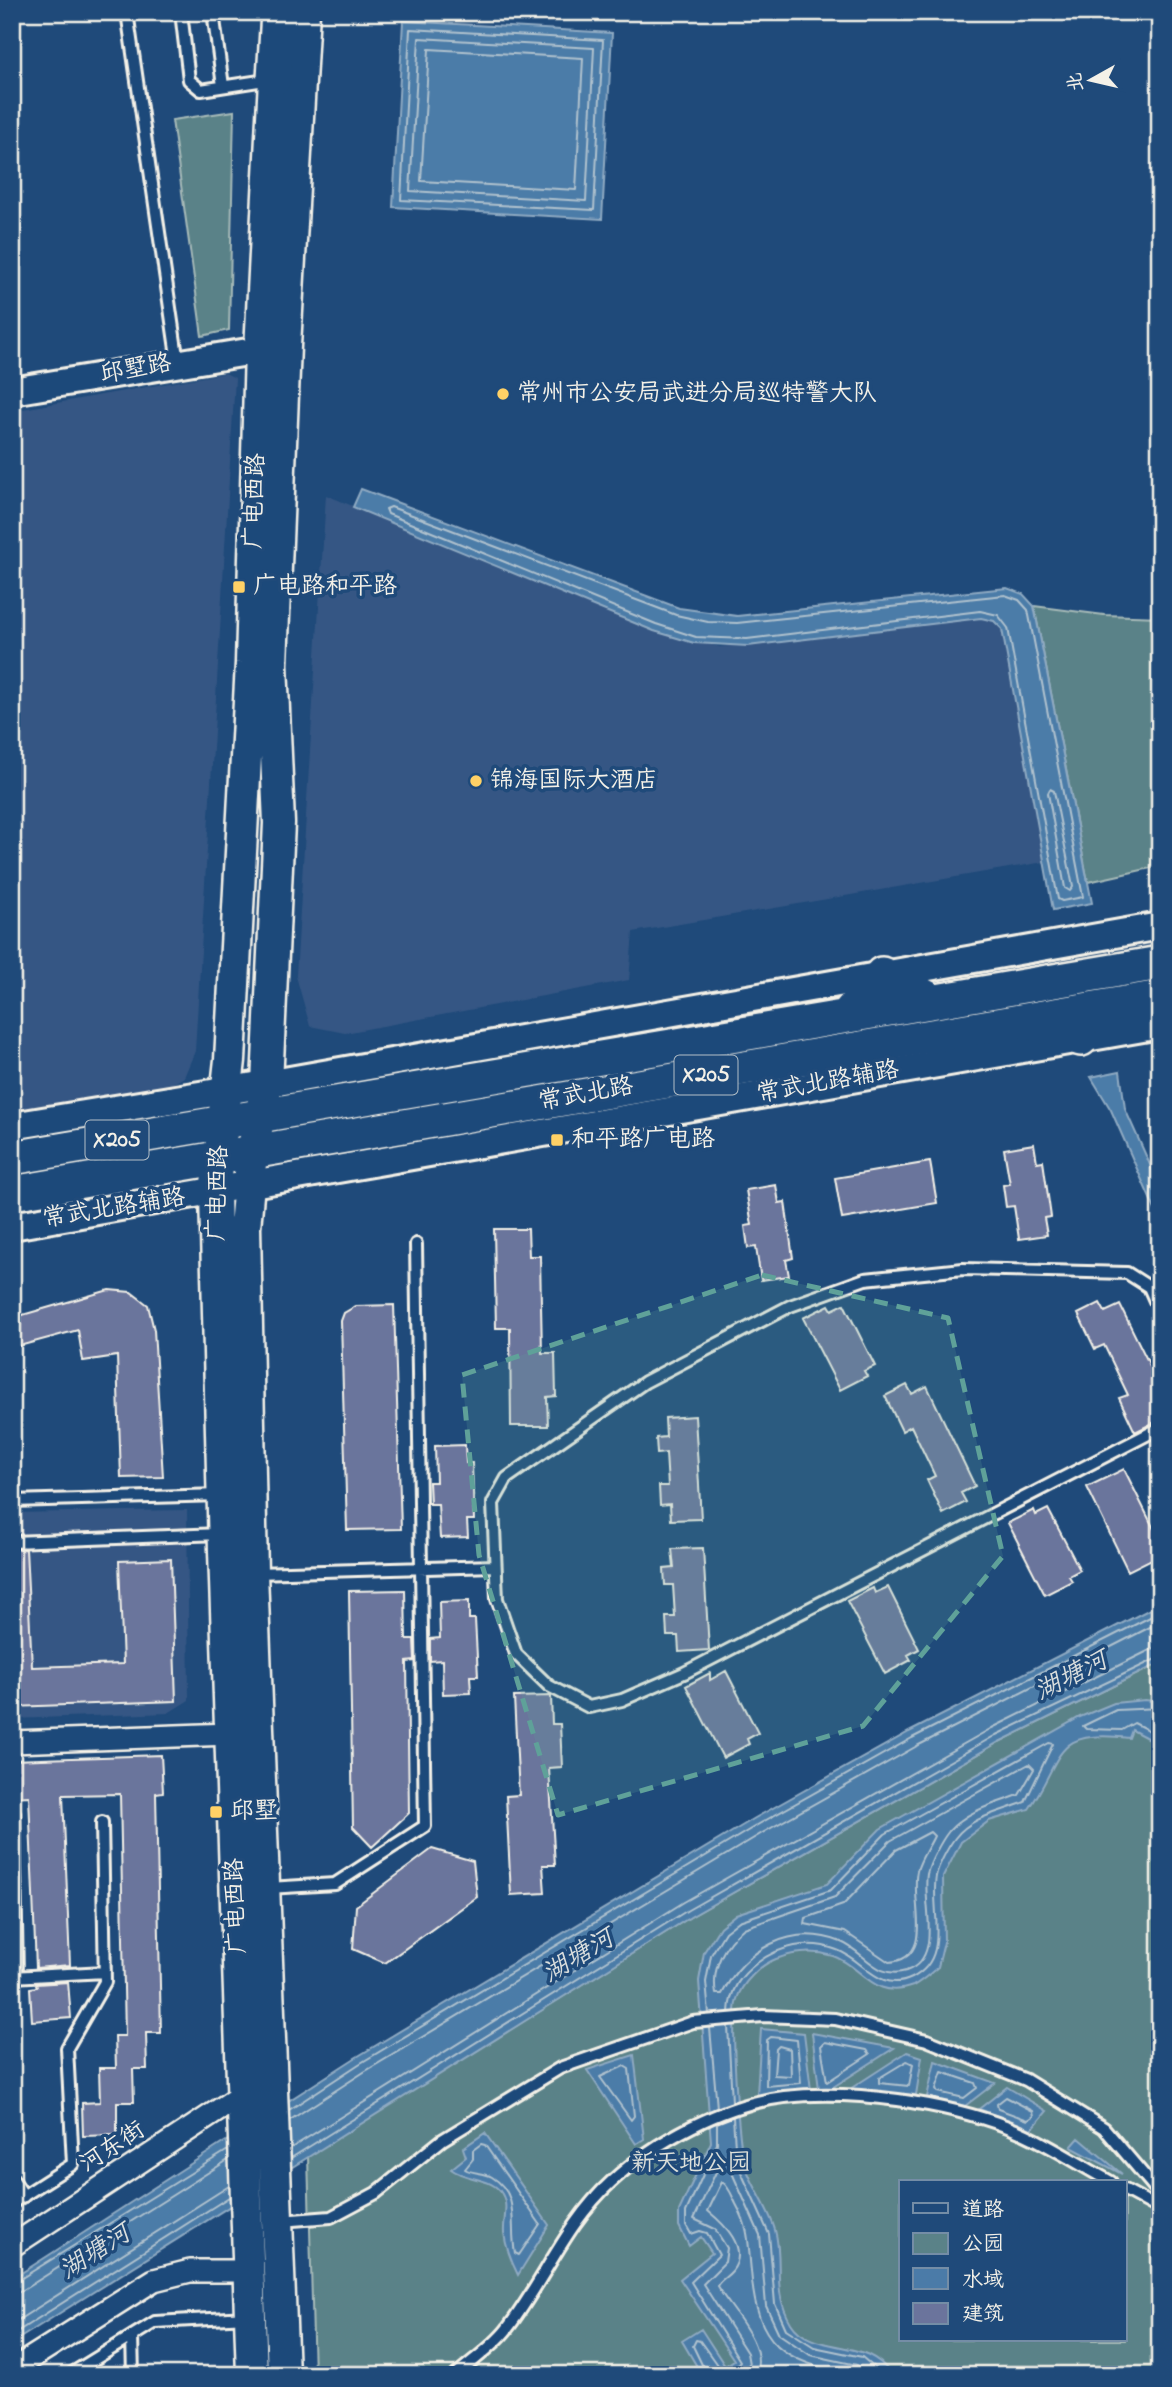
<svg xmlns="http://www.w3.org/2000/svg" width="1172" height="2387" viewBox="0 0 1172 2387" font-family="'Indie Flower','LXGW WenKai TC',sans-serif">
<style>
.built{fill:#365784}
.green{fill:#5a8288;stroke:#a7bab8;stroke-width:2;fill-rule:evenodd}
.water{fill:#4b7ba8;stroke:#8faac2;stroke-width:2}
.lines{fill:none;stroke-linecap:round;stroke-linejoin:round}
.shore{stroke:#b0c2ce;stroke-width:2}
.building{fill:#6b749c;stroke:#f4f1e8;stroke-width:2}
.service-casing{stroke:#f4f1e8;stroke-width:16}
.minor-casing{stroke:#f4f1e8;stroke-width:26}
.tertiary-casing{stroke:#f4f1e8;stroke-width:32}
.secondary-casing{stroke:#f4f1e8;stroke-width:35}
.primary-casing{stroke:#f4f1e8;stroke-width:38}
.service{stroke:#1f4a7a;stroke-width:10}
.minor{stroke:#1f4a7a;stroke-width:21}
.tertiary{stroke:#1f4a7a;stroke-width:26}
.secondary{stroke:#1f4a7a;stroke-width:30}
.primary{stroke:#1f4a7a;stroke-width:33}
.marked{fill:#5fa199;fill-opacity:0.2;stroke:#5fa199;stroke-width:5;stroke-dasharray:14 9;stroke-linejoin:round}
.poi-dot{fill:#ffd166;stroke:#1f4a7a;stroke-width:2.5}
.labels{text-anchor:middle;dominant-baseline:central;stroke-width:7;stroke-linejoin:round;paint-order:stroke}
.shield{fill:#1f4a7a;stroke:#b4bfc7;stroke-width:2}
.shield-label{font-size:23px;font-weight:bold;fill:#f4f1e8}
.street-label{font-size:24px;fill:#f4f1e8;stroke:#1f4a7a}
.poi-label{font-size:24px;fill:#f4f1e8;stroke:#1f4a7a;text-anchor:start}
.park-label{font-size:24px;fill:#dde0da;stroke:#1f4a7a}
.water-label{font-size:26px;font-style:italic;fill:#dbdfde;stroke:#1f4a7a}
</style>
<rect width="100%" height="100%" fill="#1f4a7a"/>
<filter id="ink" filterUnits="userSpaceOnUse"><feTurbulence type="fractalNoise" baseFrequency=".0143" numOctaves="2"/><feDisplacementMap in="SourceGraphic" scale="14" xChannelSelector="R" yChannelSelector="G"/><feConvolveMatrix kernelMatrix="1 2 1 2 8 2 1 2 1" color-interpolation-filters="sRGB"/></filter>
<g filter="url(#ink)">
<path class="built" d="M 225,373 L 235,378 L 195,1051 L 184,1077 L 159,1092 L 12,1114 L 12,411 Z
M 326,495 L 654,631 L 720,647 L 981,618 L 994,621 L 1002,629 L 1044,862 L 633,932 L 629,980 L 345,1033 L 310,1026 L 296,976 Z
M 187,1510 L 189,1700 L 168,1713 L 12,1719 L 12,1513 Z"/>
<path class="green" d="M 234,111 L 229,330 L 202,336 L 172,120 Z
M 1034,606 L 1104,615 L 1160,617 L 1160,866 L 1088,882 Z
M 1160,1663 L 1160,2375 L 314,2375 L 308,2156 L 692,1916 L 999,1742 ZM 901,2182 L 1125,2182 L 1125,2340 L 901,2340 Z"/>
<path class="water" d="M 403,21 L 612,33 L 602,219 L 393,207 Z
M 361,489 L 679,608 L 737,616 L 1007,588 L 1023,594 L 1034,606 L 1092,903 L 1053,910 L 1002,629 L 994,621 L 981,618 L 748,646 L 694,643 L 654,631 L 353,507 Z
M 1120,1071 L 1125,1109 L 1160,1187 L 1160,1221 L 1111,1110 L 1091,1077 Z
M 1160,1604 L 1160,1663 L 999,1742 L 692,1916 L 12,2343 L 12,2279 L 355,2058 L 755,1818 L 909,1732 Z
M 1145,1700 L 1160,1702 L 1160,1745 L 1132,1730 L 1129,1738 C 1052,1728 1065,1756 1029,1809 L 989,1821 L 961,1842 L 943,1877 L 944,1942 L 938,1967 C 931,1973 921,1982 913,1986 C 872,2001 863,1966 833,1956 C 813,1950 795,1952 776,1959 C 760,1965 742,1983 737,1999 C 730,2021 738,2133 743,2158 C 748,2181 768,2205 775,2230 C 784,2262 771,2290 791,2323 C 811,2356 869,2336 891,2375 L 702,2375 L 682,2341 L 701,2329 L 725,2366 L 734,2360 L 680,2279 L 712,2253 L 701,2237 L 689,2246 L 679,2226 L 679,2211 L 711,2142 L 699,1981 L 704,1952 L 720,1927 L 736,1914 L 827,1884 L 880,1829 L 1080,1717 L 1114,1703 Z
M 761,2029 L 804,2033 L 811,2090 L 757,2095 Z
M 812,2033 L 894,2048 L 830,2089 L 819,2089 Z
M 907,2052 L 922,2057 L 916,2095 L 850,2089 Z
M 634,2055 L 644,2139 L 636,2144 L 587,2070 Z
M 935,2061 L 995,2083 L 965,2106 L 927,2097 Z
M 1007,2087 L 1047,2111 L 1032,2129 L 979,2109 Z
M 485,2133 L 549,2225 L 518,2275 C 511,2261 506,2249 504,2233 C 503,2218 510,2204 500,2191 C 488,2177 465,2180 451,2169 L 466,2157 L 463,2148 Z
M 1079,2138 L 1122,2174 L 1071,2147 Z"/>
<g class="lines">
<path class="shore" d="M 410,29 L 603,40 L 594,210 L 401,200 Z
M 419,38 L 594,48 L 586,201 L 410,191 Z
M 429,49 L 583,58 L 576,190 L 421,181 Z
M 391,507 L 676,615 L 708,622 L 737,623 L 1005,595 L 1019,600 L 1028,610 L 1083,897 L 1062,901 L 1058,899 L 1008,628 L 998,615 L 980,611 L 747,639 L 696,637 L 656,624 L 388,514 L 386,509 Z
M 1050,789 L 1054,791 L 1073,887 L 1070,891 L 1065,888 L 1048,793 Z
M 1160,1708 L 1116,1710 L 1083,1726 L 1086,1729 L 1122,1730 L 1134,1723 L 1160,1736
M 1029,1764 L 1034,1769 L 1019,1795 C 994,1804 968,1810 949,1831 C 941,1841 930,1862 927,1874 C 922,1903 944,1958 906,1971 C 876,1980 864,1951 841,1942 C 790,1922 745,1950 722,1994 L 716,1994 C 711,1968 724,1944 744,1928 L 835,1897 L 890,1841 Z
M 930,1832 L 934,1836 C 929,1847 920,1859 917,1871 C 910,1901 936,1959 889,1962 L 845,1932 L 805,1924 L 806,1918 L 843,1905 L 896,1850 Z
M 709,2014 L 706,1982 L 711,1955 L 725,1932 L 739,1921 L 831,1890 L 885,1834 L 1049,1743 L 1053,1744 L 1025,1802 C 1001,1812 972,1816 955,1838 C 948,1847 938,1866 936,1876 C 930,1911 952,1958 912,1978 C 879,1994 863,1959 837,1950 C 809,1939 779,1946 757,1963 C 740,1976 730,1990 729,2012
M 728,2026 L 732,2102
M 710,2028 L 717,2108
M 771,2037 L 797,2040 L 801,2083 L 766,2086 L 767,2040 Z
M 825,2042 L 867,2050 L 870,2054 L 827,2082 L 821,2046 Z
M 779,2046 L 790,2049 L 791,2076 L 774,2075 L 776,2049 Z
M 907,2061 L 913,2064 L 909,2086 L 879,2083 L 879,2078 Z
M 624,2066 L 629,2069 L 634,2116 L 631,2120 L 600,2077 Z
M 942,2072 L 975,2083 L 977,2088 L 964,2098 L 938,2092 L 936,2089 Z
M 1006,2097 L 1033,2111 L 1034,2116 L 1028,2120 L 998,2109 L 997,2104 Z
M 289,2110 L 359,2064 L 759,1824 L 912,1738 L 1160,1612
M 733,2117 L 736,2161 L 769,2234 L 775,2304 L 786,2329 L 814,2347 L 862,2357 L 883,2375
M 290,2120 L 364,2072 L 764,1832 L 917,1746 L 1160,1622
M 481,2144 L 485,2145 L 540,2224 L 519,2255 L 515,2253 C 509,2224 521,2195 492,2177 C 483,2172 473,2174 465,2169 L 473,2159 L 473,2150 Z
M 291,2148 L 684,1902 L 992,1728 L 1150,1650 L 1160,1648
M 291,2158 L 688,1910 L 996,1735 L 1160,1657
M 12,2284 L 228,2150
M 12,2293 L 23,2290 L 228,2160
M 12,2324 L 229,2186
M 12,2335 L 229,2197
M 707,2375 L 693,2346 L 696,2340 L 700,2341 L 722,2372 L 731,2372 L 740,2361 L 691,2282 L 719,2255 L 707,2233 L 700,2231 L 691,2234 L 686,2225 L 686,2212 L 717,2144 L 717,2123
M 741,2375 L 749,2364 L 747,2353 L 703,2284 L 725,2262 L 727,2248 L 715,2229 L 694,2219 L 724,2155 L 760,2235 L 766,2306 L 779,2334 L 810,2355 L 857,2365 L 869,2375
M 755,2375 C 769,2346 731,2310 717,2286 C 720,2280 727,2277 732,2271 C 750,2248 724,2224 708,2211 L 722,2182 C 729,2186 732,2196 736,2204 C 750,2229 748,2244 751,2271 C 757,2346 782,2360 851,2375"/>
</g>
<path class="building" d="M 1034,1144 L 1037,1162 L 1043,1161 L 1051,1217 L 1044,1218 L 1047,1235 L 1019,1239 L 1014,1206 L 1006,1207 L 1003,1185 L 1010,1184 L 1004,1149 Z
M 930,1162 L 937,1203 L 842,1219 L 835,1178 Z
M 776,1185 L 779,1203 L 785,1202 L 793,1258 L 786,1260 L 789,1276 L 761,1280 L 756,1247 L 748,1248 L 745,1226 L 752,1225 L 746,1190 Z
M 494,1229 L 528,1229 L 529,1256 L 540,1256 L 542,1353 L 555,1353 L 556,1396 L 547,1397 L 548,1426 L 511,1426 L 510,1328 L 496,1328 Z
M 109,1290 L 131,1292 L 148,1305 L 154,1330 L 163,1477 L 121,1478 L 117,1356 L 83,1361 L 78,1330 L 12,1348 L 12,1318 Z
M 1100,1303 L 1105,1312 L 1120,1305 L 1160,1386 L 1160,1408 L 1154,1411 L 1159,1420 L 1135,1432 L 1119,1398 L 1128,1395 L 1104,1345 L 1095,1349 L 1078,1314 Z
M 844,1304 L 875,1366 L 864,1371 L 867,1376 L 840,1390 L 803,1318 L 829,1305 L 832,1310 Z
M 394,1305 L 401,1529 L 347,1530 L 341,1321 L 344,1313 L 356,1306 Z
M 907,1385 L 912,1394 L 927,1386 L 975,1486 L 961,1493 L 966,1502 L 943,1514 L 927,1480 L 935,1476 L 911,1426 L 902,1431 L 885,1396 Z
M 695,1416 L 701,1519 L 671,1520 L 670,1504 L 660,1505 L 659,1486 L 668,1486 L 666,1453 L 657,1454 L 656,1438 L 666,1437 L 665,1418 Z
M 465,1445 L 466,1463 L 472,1463 L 474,1520 L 467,1520 L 468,1537 L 440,1538 L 438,1504 L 430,1504 L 429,1482 L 436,1482 L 435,1446 Z
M 1124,1469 L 1160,1541 L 1160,1555 L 1128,1571 L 1087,1487 Z
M 1048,1509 L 1080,1570 L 1069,1576 L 1072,1581 L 1045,1595 L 1008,1523 L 1034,1510 L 1036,1515 Z
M 703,1548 L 709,1650 L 679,1652 L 678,1636 L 667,1636 L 666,1617 L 675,1617 L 673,1585 L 665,1585 L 664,1569 L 674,1568 L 672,1549 Z
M 26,1549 L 32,1667 L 123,1664 L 119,1561 L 171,1559 L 176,1701 L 12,1707 L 12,1550 Z
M 888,1587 L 919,1649 L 908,1655 L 911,1660 L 885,1674 L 847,1601 L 873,1588 L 875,1593 Z
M 405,1590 L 406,1639 L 414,1639 L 415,1661 L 407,1662 L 409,1813 L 372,1847 L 353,1827 L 349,1591 Z
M 469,1601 L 469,1619 L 475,1619 L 478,1676 L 470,1676 L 471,1693 L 443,1694 L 442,1660 L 430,1661 L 430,1639 L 440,1638 L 439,1602 Z
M 726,1671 L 758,1733 L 747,1739 L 749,1744 L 723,1758 L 686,1686 L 710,1673 L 710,1680 Z
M 551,1696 L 552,1724 L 560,1724 L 562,1767 L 549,1768 L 555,1865 L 543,1865 L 545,1893 L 511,1895 L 506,1796 L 519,1795 L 514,1697 Z
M 161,1755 L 163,1792 L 156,1793 L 161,2033 L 146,2033 L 147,2069 L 133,2069 L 134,2102 L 117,2102 L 117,2135 L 83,2136 L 82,2103 L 100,2102 L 99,2068 L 116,2068 L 115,2036 L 125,2036 L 120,1794 L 63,1795 L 70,1965 L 36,1968 L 29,1796 L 12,1797 L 12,1760 Z
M 432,1849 L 473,1861 L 477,1897 L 385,1963 L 353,1949 L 356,1906 Z
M 68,1982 L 71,2018 L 32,2021 L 30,1988 L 37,1987 L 36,1984 Z"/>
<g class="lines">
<g class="service-casing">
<path id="service" d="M 127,12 L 178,363
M 181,12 L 189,80 L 201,90 L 272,79
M 213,12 L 223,86
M 1160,1312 L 1149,1287 L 1127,1273 L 963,1269 L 865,1279 L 790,1306 L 645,1382 L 507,1478 L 493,1503 L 497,1599 L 516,1654 L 549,1686 L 589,1707 L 622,1700 L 684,1673 L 1160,1428
M 12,1501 L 220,1495
M 12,1542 L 221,1534
M 255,1573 L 495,1566
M 14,1813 L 17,1976
M 268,1888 L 335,1884 L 425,1826 L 416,1244
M 12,1977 L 105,1972
M 12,2178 L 24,2196
M 1125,2190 L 1160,2209
M 12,2203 L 73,2164 L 67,2048 L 105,1982 L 102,1822
M 280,2221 L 331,2217 L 376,2193 L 442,2140 L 560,2068 L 693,2022 L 763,2016 L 835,2019 L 927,2040 L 1026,2080 L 1104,2128 L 1160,2194
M 132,2336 L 133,2375
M 69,2375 L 155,2322 L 248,2317
M 456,2375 C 473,2360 494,2346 507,2329 C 544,2281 566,2223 611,2182 C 655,2141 724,2104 784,2097 C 852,2089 945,2103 1008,2127 C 1044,2141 1078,2164 1111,2182"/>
</g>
<g class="minor-casing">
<path id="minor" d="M 12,1742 L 230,1734
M 12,2246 L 243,2094
M 12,2370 L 154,2280 L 190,2271 L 250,2271"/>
</g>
<g class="tertiary-casing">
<path id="tertiary" d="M 12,391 L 260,350
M 12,1126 L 267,1084 L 1160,926
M 12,1226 L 1160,1025"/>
</g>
<g class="secondary-casing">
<path id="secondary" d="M 252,2375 L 224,1551 L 215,1193 L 230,1060 L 251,663 L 260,350 L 274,79
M 283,2375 L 252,1573 L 245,1227 L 252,1152 L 267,1084 L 279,823 L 272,664 L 285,346 L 304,12"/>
</g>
<g class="primary-casing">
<path id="primary" d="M 274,79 L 278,12
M 846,1016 L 882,974 L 934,1001
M 1029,1022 L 1081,1039
M 12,1158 L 1160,963
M 12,1193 L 1160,997"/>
</g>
<use href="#service" class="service"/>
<use href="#minor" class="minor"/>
<use href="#tertiary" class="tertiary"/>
<use href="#secondary" class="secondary"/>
<use href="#primary" class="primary"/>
</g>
</g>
<path class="marked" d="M 762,1275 L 948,1318 L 1003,1556 L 863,1726 L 558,1815 L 479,1555 L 462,1375 Z"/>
<g class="poi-dot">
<circle cx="503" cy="394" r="7"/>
<rect x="232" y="580" width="14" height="14" rx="3.5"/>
<circle cx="476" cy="781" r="7"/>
<rect x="550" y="1133" width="14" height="14" rx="3.5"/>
<rect x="209" y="1805" width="14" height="14" rx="3.5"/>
</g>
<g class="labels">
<g class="shield">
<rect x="674.5" y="1055.5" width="63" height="39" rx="5"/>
<rect x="85.5" y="1120.5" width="63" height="39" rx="5"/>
</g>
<g class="shield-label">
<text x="706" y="1075">X205</text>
<text x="117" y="1140">X205</text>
</g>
<g class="street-label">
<text transform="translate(136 370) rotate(-10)">邱墅路</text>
<text transform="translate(256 501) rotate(-88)">广电西路</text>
<text transform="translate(828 1083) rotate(-10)">常武北路辅路</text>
<text transform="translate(586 1095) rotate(-10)">常武北路</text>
<text transform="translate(219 1193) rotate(-88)">广电西路</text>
<text transform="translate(114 1209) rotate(-9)">常武北路辅路</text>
<text transform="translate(237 1906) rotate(-92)">广电西路</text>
<text transform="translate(113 2148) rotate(-33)">河东街</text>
</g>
<g class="poi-label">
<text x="517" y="394">常州市公安局武进分局巡特警大队</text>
<text x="253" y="587">广电路和平路</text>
<text x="490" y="781">锦海国际大酒店</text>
<text x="571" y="1140">和平路广电路</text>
<text x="230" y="1812">邱墅</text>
</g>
<g class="park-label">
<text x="691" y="2164">新天地公园</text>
</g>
<g class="water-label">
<text transform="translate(1072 1677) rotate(-27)">湖塘河</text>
<text transform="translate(579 1957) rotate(-31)">湖塘河</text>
<text transform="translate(96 2253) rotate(-33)">湖塘河</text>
</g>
</g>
<rect width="1172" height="2387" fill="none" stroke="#1f4a7a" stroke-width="42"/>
<rect x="21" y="21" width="1130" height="2345" fill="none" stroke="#f4f1e8" stroke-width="2.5" filter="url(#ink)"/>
<rect x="899" y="2180" width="228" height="161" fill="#1f4a7a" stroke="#748da6" stroke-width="2"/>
<rect x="913" y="2203" width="35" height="10" fill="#1f4a7a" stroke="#748da6" stroke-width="2"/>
<text x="962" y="2216" font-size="21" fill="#f4f1e8">道路</text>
<rect x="913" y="2233" width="35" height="21" fill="#5a8288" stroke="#748da6" stroke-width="2"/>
<text x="962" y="2250" font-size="21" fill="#f4f1e8">公园</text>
<rect x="913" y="2268" width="35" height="21" fill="#4b7ba8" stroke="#748da6" stroke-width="2"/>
<text x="962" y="2286" font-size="21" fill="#f4f1e8">水域</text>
<rect x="913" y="2303" width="35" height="21" fill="#6b749c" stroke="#748da6" stroke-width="2"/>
<text x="962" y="2320" font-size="21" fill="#f4f1e8">建筑</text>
<g transform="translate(1091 80) rotate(262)" stroke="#1f4a7a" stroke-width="5" paint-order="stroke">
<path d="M0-5L12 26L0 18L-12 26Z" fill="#f4f1e8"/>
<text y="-10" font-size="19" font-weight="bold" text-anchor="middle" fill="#f4f1e8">北</text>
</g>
</svg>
